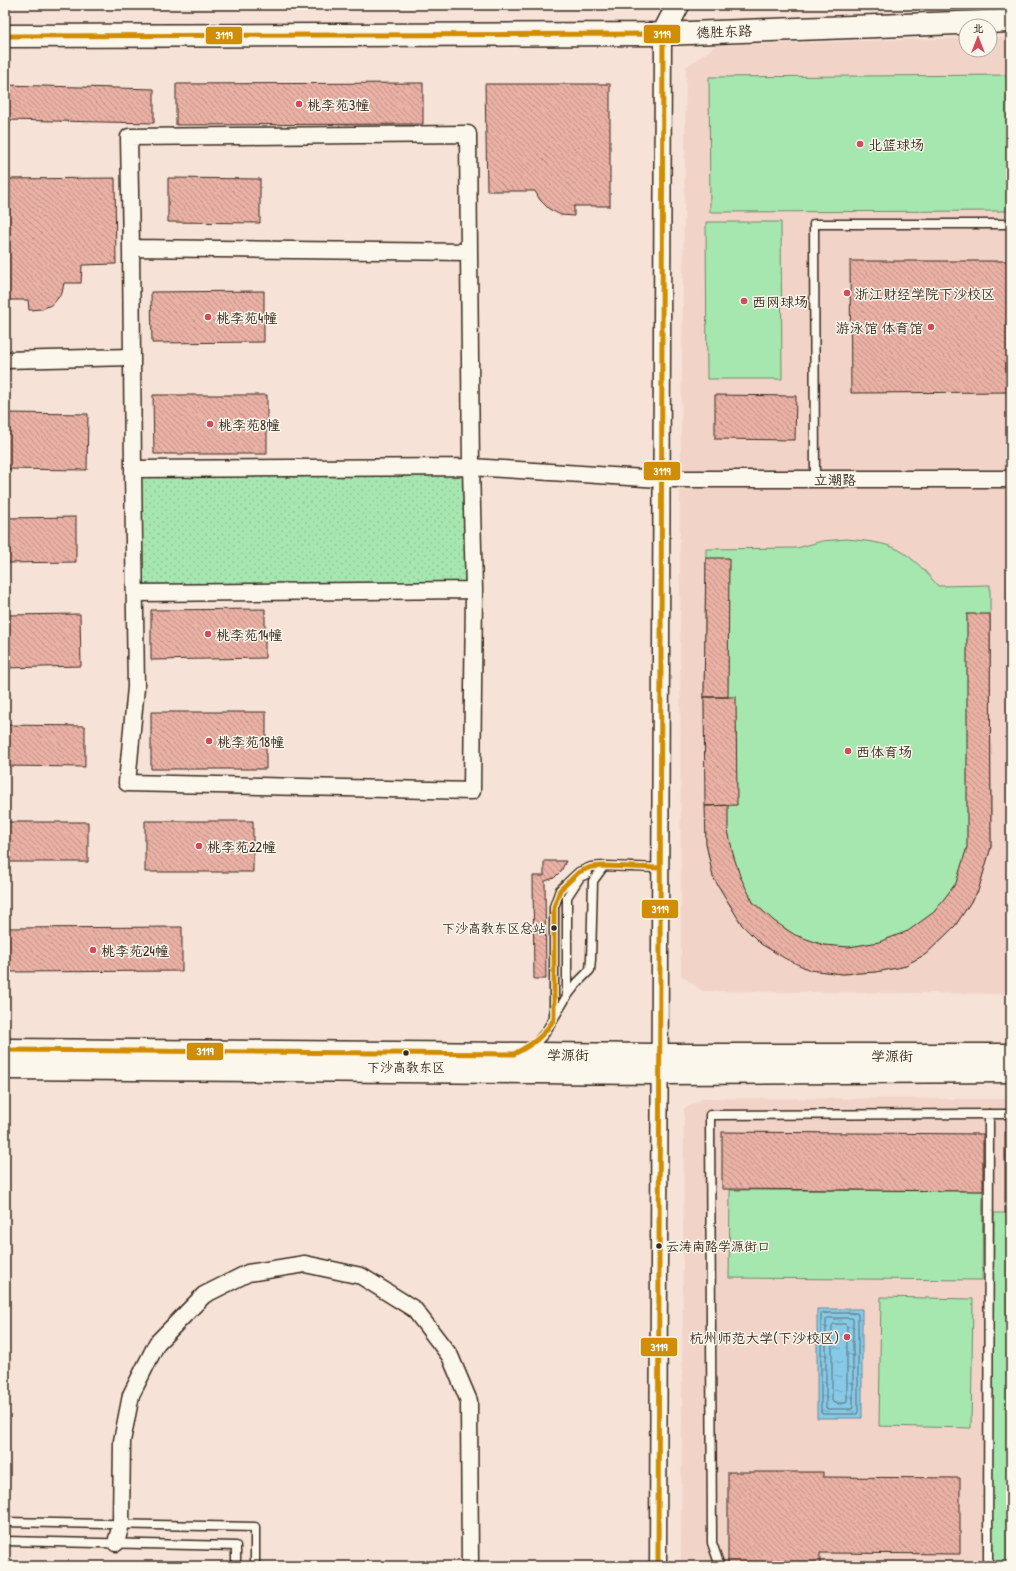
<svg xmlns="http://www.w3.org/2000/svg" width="1016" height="1571" viewBox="0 0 1016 1571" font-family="'Patrick Hand','LXGW WenKai TC',sans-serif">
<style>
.built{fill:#f2d3c8}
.grass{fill:url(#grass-dots);stroke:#708867}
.garden{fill:#a6e7b0;stroke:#708867}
.water{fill:url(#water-ripples);stroke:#688a97}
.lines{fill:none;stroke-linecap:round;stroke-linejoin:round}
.shore{stroke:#596a6f;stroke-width:1}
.building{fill:url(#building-back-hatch);stroke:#3b2a1e}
.service-casing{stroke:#3b2a1e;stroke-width:11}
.minor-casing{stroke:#3b2a1e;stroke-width:19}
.secondary-casing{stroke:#3b2a1e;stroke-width:25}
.service{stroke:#fbf7ec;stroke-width:8}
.minor{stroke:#fbf7ec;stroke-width:16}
.secondary{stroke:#fbf7ec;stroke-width:22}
.bus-1-casing{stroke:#fbf7ec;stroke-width:8}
.bus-1{stroke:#d18d06;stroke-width:5}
.poi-dot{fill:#d1495b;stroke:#fbf7ec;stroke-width:1.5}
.bus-dot{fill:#3b2a1e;stroke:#fbf7ec;stroke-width:1.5}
.labels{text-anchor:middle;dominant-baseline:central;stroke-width:3;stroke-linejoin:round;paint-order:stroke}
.bus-label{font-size:13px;fill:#3b2a1e;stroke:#fbf7ec;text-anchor:end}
.street-label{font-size:14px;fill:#3b2a1e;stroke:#fbf7ec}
.poi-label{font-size:14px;fill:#3b2a1e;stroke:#fbf7ec;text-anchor:start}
.line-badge{stroke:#fbf7ec;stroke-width:1.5}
.badge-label{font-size:11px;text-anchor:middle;font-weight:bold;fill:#fff}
</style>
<defs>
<pattern id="grass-dots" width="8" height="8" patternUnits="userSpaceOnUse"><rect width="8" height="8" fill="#a6e7b0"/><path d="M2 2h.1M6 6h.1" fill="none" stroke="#90c697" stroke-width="1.8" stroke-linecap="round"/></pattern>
<pattern id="water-ripples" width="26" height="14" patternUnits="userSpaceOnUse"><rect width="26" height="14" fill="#86cae8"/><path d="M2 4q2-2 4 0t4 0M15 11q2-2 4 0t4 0" fill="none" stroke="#6fa4bb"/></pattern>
<pattern id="building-back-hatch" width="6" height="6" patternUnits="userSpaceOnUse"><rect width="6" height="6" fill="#eab1a5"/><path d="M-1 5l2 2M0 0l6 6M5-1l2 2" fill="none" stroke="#bf9086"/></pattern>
</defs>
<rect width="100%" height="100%" fill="#f6e2d7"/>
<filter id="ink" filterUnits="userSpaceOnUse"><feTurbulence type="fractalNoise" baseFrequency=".025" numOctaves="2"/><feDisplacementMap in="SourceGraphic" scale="8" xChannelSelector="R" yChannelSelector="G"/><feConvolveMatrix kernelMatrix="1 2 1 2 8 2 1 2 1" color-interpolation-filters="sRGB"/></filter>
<g filter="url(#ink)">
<path class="built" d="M 1011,37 L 1011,994 L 702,991 L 681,975 L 680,519 L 686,67 L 717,45 L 966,38 L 966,50 L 990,50 L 990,38 Z
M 704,1098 L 1011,1099 L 1011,1566 L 681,1566 L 684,1109 Z"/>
<path class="grass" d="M 466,471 L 467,583 L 141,586 L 140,474 Z"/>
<path class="garden" d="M 1011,75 L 1011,211 L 710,212 L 709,77 Z
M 706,222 L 781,222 L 782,379 L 707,379 Z
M 1008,526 L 1011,526 L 1011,988 L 1009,988 Z
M 847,539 C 864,541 884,542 899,550 C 915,559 927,573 938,586 L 990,585 L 991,847 L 978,891 L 955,926 L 926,954 L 902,967 L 876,972 L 842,974 L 810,970 L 761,944 L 742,925 L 713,877 L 706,843 L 704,697 L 706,549 L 797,548 L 822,541 Z
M 730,1190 L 983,1191 L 982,1280 L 729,1278 Z
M 994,1213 L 1011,1213 L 1011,1566 L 991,1566 Z
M 881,1297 L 973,1299 L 971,1428 L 879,1426 Z"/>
<path class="water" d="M 817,1309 L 862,1309 L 862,1418 L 817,1418 Z"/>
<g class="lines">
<path class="shore" d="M 823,1313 L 856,1313 L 858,1314 L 858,1412 L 857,1414 L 823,1414 L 821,1413 L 821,1315 Z
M 828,1318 L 851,1318 L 853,1319 L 853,1407 L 852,1409 L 828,1409 L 826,1408 L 826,1320 Z
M 834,1324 L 845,1324 L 847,1326 L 847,1401 L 846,1403 L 834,1403 L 832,1401 L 832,1326 Z"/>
</g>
<path class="building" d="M 423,83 L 423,124 L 176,125 L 176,84 Z
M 485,84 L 610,84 L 610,206 L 574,206 L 574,216 L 561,215 L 549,209 L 540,200 L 535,191 L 487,191 Z
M 5,85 L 154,89 L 154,123 L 5,120 Z
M 115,178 L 116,264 L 82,265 L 81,283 L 64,283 L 62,293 L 53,304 L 42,309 L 29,310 L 28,300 L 5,300 L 5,179 Z
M 168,178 L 260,179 L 260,223 L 168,222 Z
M 850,261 L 1011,261 L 1011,392 L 851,393 Z
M 264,291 L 264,342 L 152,343 L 151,292 Z
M 153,395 L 267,395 L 267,454 L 154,454 Z
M 715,395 L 796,396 L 795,440 L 715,439 Z
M 5,413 L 88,414 L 87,470 L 5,469 Z
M 76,517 L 76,562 L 5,563 L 5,518 Z
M 706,558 L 729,558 L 728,697 L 704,697 Z
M 265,609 L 265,658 L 151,660 L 151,610 Z
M 80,614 L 81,666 L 5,668 L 5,615 Z
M 967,614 L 990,614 L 991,847 L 978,891 L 955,926 L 926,954 L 902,967 L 876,972 L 842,974 L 810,970 L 786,959 L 761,944 L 742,925 L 713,877 L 706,843 L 705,806 L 728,805 L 728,830 L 733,854 L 740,876 L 753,902 L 774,921 L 795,935 L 824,945 L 849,947 L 879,942 L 908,931 L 934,912 L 956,883 L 967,847 Z
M 704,697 L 736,697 L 737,805 L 705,806 Z
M 151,712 L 266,712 L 266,769 L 151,769 Z
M 5,725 L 85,726 L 85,767 L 5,766 Z
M 145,821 L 253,821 L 253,872 L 145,872 Z
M 5,822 L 88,822 L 88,862 L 5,862 Z
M 544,861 L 566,861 L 561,871 L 554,878 L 545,881 L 546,979 L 534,979 L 533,876 L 544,876 Z
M 182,927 L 182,971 L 5,972 L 5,928 Z
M 722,1132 L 983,1134 L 983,1191 L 722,1189 Z
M 1005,1132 L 1011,1132 L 1011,1213 L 1005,1213 Z
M 728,1472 L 823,1472 L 823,1477 L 960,1478 L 960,1554 L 820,1553 L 820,1566 L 728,1566 Z"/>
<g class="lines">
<g class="service-casing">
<path id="service" d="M 815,479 L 814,224 L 1011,224
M 567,996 L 578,982 L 590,970 L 591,959 L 593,881 L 604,866
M 554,1019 L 554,907 L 560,890 L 579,872 L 591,867 L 604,866 L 660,868
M 526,1048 L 535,1044 L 545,1033 L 567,996 L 567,897 L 580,877 L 587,874
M 5,1522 L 255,1527 L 255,1566
M 5,1541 L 236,1546 L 236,1566
M 720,1566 L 712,1543 L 710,1115 L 1011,1114
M 988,1566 L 989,1114"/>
</g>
<g class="minor-casing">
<path id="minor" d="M 131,248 L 469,252 L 471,467 L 133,469 Z
M 131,248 L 129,137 L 468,134 L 469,252
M 5,360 L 132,357
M 133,469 L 136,687 L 127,783 L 472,791 L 474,590 L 471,467 L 660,479 L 1011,479
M 135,593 L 474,590
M 116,1543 L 121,1524 L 122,1441 L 131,1395 L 157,1343 L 204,1295 L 248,1273 L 305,1264 L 361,1276 L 414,1309 L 450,1356 L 469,1401 L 470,1566
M 658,1566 C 661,1055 659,544 663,34"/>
</g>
<g class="secondary-casing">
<path id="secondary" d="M 663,34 L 678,5
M 5,36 L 663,34 L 1011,21
M 5,1050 L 660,1055 L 1011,1055
M 5,1068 L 660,1073 L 1011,1071"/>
</g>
<use href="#service" class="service"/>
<use href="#minor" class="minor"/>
<use href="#secondary" class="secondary"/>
<g class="bus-1-casing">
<path id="bus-1" d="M 5,36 L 663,34 L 658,1566
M 5,1050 L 514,1054 C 533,1044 543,1037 554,1019 L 554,907 L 560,890 L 579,872 L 591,867 L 604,866 L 660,868"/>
</g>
<use href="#bus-1" class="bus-1"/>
</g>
</g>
<g class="poi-dot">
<circle cx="299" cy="104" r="4"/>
<circle cx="860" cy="144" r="4"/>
<circle cx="847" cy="293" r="4"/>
<circle cx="744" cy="301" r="4"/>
<circle cx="208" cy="317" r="4"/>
<circle cx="931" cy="327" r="4"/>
<circle cx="210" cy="424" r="4"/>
<circle cx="208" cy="634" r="4"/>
<circle cx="209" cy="741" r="4"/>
<circle cx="848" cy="751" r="4"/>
<circle cx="199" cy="846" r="4"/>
<circle cx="93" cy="950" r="4"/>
<circle cx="847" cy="1337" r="4"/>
</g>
<g class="bus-dot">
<circle cx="554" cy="928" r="3.5"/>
<circle cx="406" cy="1053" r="3.5"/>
<circle cx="659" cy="1246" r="3.5"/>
</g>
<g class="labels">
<g class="bus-label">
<text x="546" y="928">下沙高教东区总站</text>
<text x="406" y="1067" text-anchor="middle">下沙高教东区</text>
<text x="666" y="1246" text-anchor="start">云涛南路学源街口</text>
</g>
<g class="street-label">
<text transform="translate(724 31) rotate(-2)">德胜东路</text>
<text x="835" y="479">立潮路</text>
<text x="568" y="1054">学源街</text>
<text x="892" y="1055">学源街</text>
</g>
<g class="poi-label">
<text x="307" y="104">桃李苑3幢</text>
<text x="868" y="144">北篮球场</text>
<text x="855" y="293">浙江财经学院下沙校区</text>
<text x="752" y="301">西网球场</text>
<text x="216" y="317">桃李苑4幢</text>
<text x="923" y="327" text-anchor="end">游泳馆 体育馆</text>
<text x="218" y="424">桃李苑8幢</text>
<text x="216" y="634">桃李苑14幢</text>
<text x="217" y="741">桃李苑18幢</text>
<text x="856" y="751">西体育场</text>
<text x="207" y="846">桃李苑22幢</text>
<text x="101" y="950">桃李苑24幢</text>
<text x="839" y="1337" text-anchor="end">杭州师范大学(下沙校区)</text>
</g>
</g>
<g class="line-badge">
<rect x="643" y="24" width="38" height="20" rx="4" fill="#d18d06"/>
<rect x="205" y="26" width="38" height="19" rx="4" fill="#d18d06"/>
<rect x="643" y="461" width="38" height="20" rx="4" fill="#d18d06"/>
<rect x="641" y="899" width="38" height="20" rx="4" fill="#d18d06"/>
<rect x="186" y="1042" width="38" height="19" rx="4" fill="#d18d06"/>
<rect x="640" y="1337" width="38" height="20" rx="4" fill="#d18d06"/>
</g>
<g class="badge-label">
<text x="662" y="38">3119</text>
<text x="224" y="39">3119</text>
<text x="662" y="475">3119</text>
<text x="660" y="913">3119</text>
<text x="205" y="1055">3119</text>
<text x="659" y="1351">3119</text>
</g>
<rect width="1016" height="1571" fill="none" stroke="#fbf7ec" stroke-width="20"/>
<rect x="10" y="10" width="996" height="1551" fill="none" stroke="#3b2a1e" stroke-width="1.5" filter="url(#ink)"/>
<g transform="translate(978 38)"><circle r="19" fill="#fbf7ec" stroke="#aea59a"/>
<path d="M0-3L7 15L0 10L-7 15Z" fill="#d1495b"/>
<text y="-6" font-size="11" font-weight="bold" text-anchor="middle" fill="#3b2a1e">北</text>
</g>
</svg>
